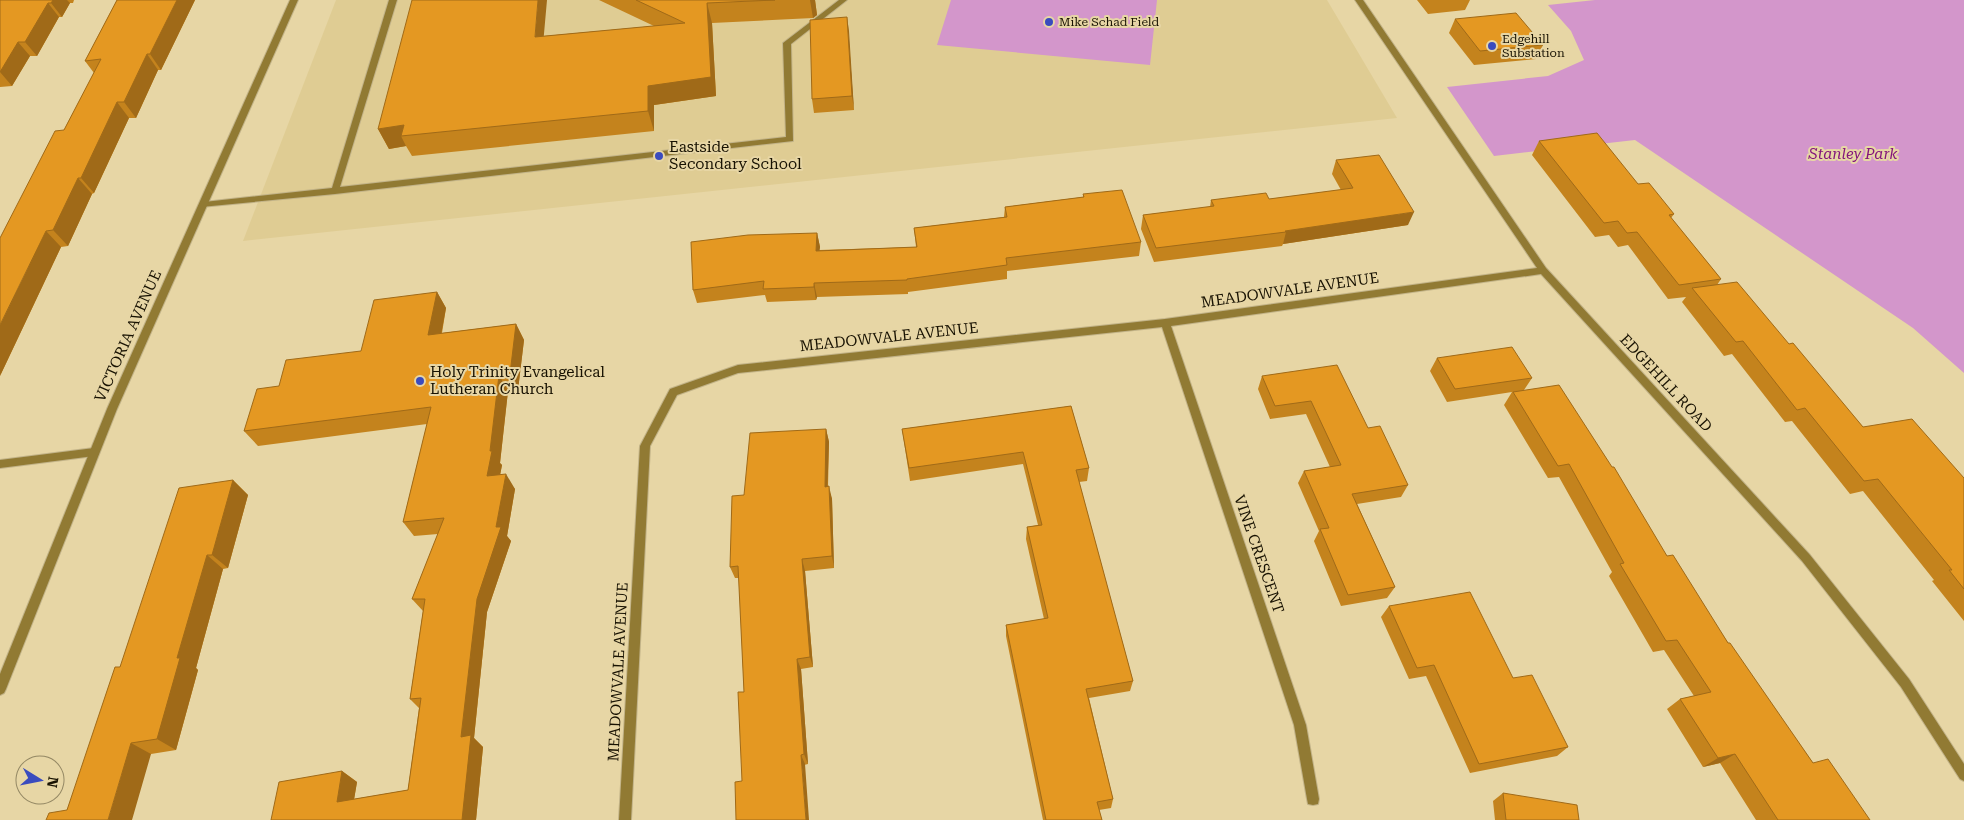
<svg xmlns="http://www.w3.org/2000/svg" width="1964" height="820" viewBox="0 0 1964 820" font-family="'Roboto Serif',serif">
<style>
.built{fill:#dfcc93}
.green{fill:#d396cb}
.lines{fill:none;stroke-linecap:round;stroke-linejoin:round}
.service-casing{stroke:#c2b388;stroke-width:2}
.minor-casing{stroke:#c2b388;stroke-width:2}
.tertiary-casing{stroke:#c2b388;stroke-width:2}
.service{fill:#917a33;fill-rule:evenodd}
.minor{fill:#917a33;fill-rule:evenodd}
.tertiary{fill:#917a33;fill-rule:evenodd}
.wall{fill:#c4831d}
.shaded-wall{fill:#a06a18}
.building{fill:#e49822;stroke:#a06a18}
.poi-dot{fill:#3a4bbe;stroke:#e7d6a5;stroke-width:2}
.labels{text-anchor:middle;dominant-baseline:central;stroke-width:4;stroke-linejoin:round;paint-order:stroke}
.far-poi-label{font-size:12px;fill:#181202;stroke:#e7d6a5;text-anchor:start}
.poi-label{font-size:15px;fill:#181202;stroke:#e7d6a5;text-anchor:start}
.park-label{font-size:15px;font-style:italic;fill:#84157c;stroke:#e7d6a5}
.street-label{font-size:15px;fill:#181202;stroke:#e7d6a5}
</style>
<rect width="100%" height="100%" fill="#e7d6a5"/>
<path class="built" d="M 336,0 L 1327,0 L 1397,118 L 243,241 Z"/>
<path class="green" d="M 951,0 L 1157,0 L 1150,65 L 937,45 Z
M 1595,0 L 1964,0 L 1964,373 L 1913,328 L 1635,140 L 1494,156 L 1447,87 L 1548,76 L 1584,60 L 1571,31 L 1548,5 Z"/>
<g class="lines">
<g class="service-casing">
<path id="service" d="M 389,0 L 397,0 L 340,187 L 786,137 L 783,43 L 839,0 L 847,0 L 791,44 L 793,141 L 335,194 L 201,207 L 200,205 L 201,203 L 204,202 L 332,188 Z"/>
</g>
<g class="minor-casing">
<path id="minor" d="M 1355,0 L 1363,0 L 1546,268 L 1810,555 L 1909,679 L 1964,764 L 1964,781 L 1960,779 L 1901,687 L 1802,561 L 1541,274 L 1171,326 L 1306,725 L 1319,799 L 1318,804 L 1313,805 L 1308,804 L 1307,799 L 1294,725 L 1162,327 L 738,373 L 677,395 L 650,446 L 631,820 L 619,820 L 640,446 L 670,389 L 738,365 L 1165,319 L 1537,268 Z
M 94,448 L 98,449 L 99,452 L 98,455 L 94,456 L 0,468 L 0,460 Z"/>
</g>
<g class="tertiary-casing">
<path id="tertiary" d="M 290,0 L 298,0 L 117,409 L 6,689 L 4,693 L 0,695 L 0,674 L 107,409 Z"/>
</g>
<use href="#service" class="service"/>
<use href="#minor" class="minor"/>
<use href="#tertiary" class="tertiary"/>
</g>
<path class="wall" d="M 0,0 L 74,0 L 73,3 L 70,3 L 62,17 L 59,17 L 37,56 L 30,56 L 12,86 L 0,87 Z
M 117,0 L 195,0 L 161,70 L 158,70 L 136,118 L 129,118 L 94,193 L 92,194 L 68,246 L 61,247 L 0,376 L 64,130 L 94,73 L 85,61 Z
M 599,0 L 815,0 L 817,15 L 813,18 L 712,23 L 716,96 L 654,105 L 654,131 L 412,156 L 406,146 L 389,149 L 378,129 L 544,36 L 654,26 Z
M 1417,0 L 1470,0 L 1465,10 L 1428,14 Z
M 847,17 L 854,110 L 814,113 L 812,99 Z
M 1455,19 L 1543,45 L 1536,59 L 1474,65 L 1449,33 Z
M 1539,141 L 1638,184 L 1674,214 L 1671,218 L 1721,279 L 1717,285 L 1789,344 L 1863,427 L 1964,478 L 1964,621 L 1932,581 L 1934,580 L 1863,491 L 1850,494 L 1792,421 L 1785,422 L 1732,354 L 1724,356 L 1682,302 L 1686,297 L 1668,299 L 1628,245 L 1618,247 L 1609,235 L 1595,237 L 1532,155 Z
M 1336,160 L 1408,225 L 1283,244 L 1282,246 L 1154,262 L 1141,229 L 1143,215 L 1210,207 L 1211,200 L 1269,199 L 1341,190 L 1332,174 Z
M 1083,194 L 1141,242 L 1139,256 L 1007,271 L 1007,279 L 908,292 L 908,294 L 817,297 L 816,300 L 767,302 L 765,295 L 697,303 L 693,290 L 817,233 L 820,247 L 819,250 L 916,247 L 914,228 L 1004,217 L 1005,207 L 1083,197 Z
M 437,292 L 446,308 L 442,333 L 516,324 L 524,340 L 518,390 L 508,391 L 500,463 L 502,465 L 500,475 L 515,489 L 507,536 L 511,541 L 487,612 L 474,738 L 483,747 L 476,820 L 271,820 L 342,771 L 357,782 L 354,799 L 408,790 L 419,708 L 410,699 L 423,611 L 412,599 L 438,534 L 414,536 L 403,522 L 427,424 L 258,446 L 244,431 L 279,386 L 361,351 Z
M 1437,358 L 1532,378 L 1524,390 L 1667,556 L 1813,763 L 1870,820 L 1756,820 L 1720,763 L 1703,767 L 1667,709 L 1680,699 L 1694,696 L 1664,650 L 1653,652 L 1609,576 L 1612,572 L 1559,477 L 1548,478 L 1504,405 L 1512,392 L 1447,402 L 1430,371 Z
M 1262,376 L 1368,428 L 1408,485 L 1401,497 L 1357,504 L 1395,587 L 1387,598 L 1341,606 L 1314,541 L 1319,531 L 1298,483 L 1304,471 L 1330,467 L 1306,414 L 1270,419 L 1258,389 Z
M 1071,406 L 1089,468 L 1087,481 L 1079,482 L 1133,681 L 1130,691 L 1089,698 L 1113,799 L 1111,808 L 1099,810 L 1102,820 L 1043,820 L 1006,636 L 1006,625 L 1044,619 L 1026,539 L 1027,527 L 1038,525 L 1023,464 L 910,481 L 902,429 Z
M 826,429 L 829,442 L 828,487 L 832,499 L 834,568 L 805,571 L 813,667 L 801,669 L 808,764 L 742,781 L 744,692 L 739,578 L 735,578 L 730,567 L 744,495 Z
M 233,480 L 248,495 L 228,568 L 223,569 L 196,668 L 198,670 L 176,750 L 151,754 L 67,810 L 120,667 Z
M 1389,606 L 1513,678 L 1568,747 L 1557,756 L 1470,773 L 1426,676 L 1409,679 L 1381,617 Z
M 1503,793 L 1579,820 L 1495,820 L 1493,801 Z"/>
<path class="shaded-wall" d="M 53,0 L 67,0 L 70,3 L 62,17 L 51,3 Z
M 177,0 L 195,0 L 161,70 L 150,54 Z
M 538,0 L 547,0 L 542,56 L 535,37 Z
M 810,0 L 815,0 L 817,15 L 813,18 Z
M 48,3 L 59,17 L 37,56 L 25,42 Z
M 707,3 L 712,23 L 716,96 L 654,105 L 654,131 L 648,111 L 648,86 Z
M 847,17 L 849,31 L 854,110 L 852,96 Z
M 18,42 L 30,56 L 12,86 L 0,72 Z
M 147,54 L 158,70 L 136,118 L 124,102 Z
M 117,102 L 129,118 L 94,193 L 81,178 Z
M 404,125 L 401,136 L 406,146 L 389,149 L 378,129 Z
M 78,178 L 92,194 L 68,246 L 53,230 Z
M 1414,212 L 1408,225 L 1283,244 L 1286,232 L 1285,231 Z
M 46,231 L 61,247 L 0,376 L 0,325 Z
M 817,233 L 820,247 L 818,264 L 816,251 Z
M 814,283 L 817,297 L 816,300 L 814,287 Z
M 437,292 L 446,308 L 438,351 L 428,335 Z
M 516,324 L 524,340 L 518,390 L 510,374 Z
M 499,375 L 508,391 L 500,463 L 502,465 L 497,491 L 487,476 Z
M 826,429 L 829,442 L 827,499 L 825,487 Z
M 506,474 L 515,489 L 507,536 L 511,541 L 487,612 L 474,738 L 483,747 L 476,820 L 462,820 L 461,737 L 477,599 L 496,527 Z
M 233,480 L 248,495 L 228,568 L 212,555 Z
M 829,486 L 832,499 L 834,568 L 832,556 Z
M 207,555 L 223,569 L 196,668 L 198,670 L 176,750 L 157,739 L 177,658 Z
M 802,559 L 805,571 L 813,667 L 810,657 Z
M 797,659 L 801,669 L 808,764 L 804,754 Z
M 131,743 L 151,754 L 132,820 L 108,820 Z
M 1735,754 L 1720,763 L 1703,767 L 1718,758 Z
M 801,755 L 805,764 L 809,820 L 806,820 Z
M 342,771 L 357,782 L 352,812 L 337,802 Z"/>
<path class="building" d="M 0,0 L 53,0 L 51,3 L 48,3 L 25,42 L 18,42 L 0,72 Z
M 117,0 L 177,0 L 150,54 L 147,54 L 124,102 L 117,102 L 81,178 L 78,178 L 53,230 L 46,231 L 0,325 L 0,238 L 55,131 L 64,130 L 101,59 L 85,61 Z
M 412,0 L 538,0 L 535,37 L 685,23 L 636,0 L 775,0 L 707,3 L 711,77 L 648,86 L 648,111 L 401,136 L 404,125 L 378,129 Z
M 1516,13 L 1543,45 L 1480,51 L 1455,19 Z
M 847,17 L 852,96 L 812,99 L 810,20 Z
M 1597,133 L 1638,184 L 1649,183 L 1674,214 L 1669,215 L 1721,279 L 1679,285 L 1637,232 L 1627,233 L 1618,221 L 1604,223 L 1539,141 Z
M 1379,155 L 1414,212 L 1285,231 L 1286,232 L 1156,248 L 1143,215 L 1214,206 L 1211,200 L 1266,193 L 1269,199 L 1353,188 L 1336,160 Z
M 1122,190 L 1141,242 L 1006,258 L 1007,265 L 907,279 L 907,280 L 814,283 L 814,287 L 763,289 L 764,281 L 693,290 L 691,242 L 748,235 L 817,233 L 816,251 L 917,247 L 914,228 L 1007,217 L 1005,207 L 1084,197 L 1083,194 Z
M 1737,282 L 1789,344 L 1793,343 L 1863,427 L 1912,419 L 1964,478 L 1964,589 L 1949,570 L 1952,570 L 1878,479 L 1864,481 L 1805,408 L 1797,410 L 1743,341 L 1736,342 L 1692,288 Z
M 437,292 L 428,335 L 516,324 L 510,374 L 499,375 L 490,451 L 492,451 L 487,476 L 506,474 L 496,527 L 501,527 L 477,599 L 461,737 L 471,735 L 462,820 L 271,820 L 279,782 L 342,771 L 337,802 L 408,790 L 421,698 L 410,699 L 425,599 L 412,599 L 444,518 L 403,522 L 431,407 L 244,431 L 257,389 L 279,386 L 286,360 L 361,351 L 374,300 Z
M 1512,347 L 1532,378 L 1455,389 L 1437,358 Z
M 1337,365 L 1368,428 L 1380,426 L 1408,485 L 1352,494 L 1395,587 L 1348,595 L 1320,529 L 1329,528 L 1304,471 L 1341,465 L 1311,401 L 1275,406 L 1262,376 Z
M 1559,385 L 1612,467 L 1614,467 L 1667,556 L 1673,555 L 1728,643 L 1730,643 L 1813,763 L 1828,759 L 1870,820 L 1778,820 L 1735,754 L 1718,758 L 1680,699 L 1711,692 L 1677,640 L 1666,641 L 1620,564 L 1624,563 L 1569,464 L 1558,466 L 1513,392 Z
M 1071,406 L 1089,468 L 1076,470 L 1133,681 L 1086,689 L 1113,799 L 1097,802 L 1102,820 L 1046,820 L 1006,625 L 1048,618 L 1027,527 L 1042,525 L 1023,452 L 909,468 L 902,429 Z
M 826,429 L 825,487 L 829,486 L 832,556 L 802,559 L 810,657 L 797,659 L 804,754 L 801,755 L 806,820 L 736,820 L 735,782 L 742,781 L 738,692 L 744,692 L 738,566 L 730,567 L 732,496 L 744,495 L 750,433 Z
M 233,480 L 212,555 L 207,555 L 177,658 L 180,658 L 157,739 L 131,743 L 108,820 L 46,820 L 49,813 L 67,810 L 115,667 L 120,667 L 179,488 Z
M 1470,592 L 1513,678 L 1532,675 L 1568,747 L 1479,764 L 1434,665 L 1417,668 L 1389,606 Z
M 1503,793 L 1577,805 L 1579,820 L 1506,820 Z"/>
<g class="poi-dot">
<circle cx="1049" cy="22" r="5"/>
<circle cx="1492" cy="46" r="5"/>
<circle cx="659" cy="156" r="5"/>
<circle cx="420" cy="381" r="5"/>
</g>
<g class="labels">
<g class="far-poi-label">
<text x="1059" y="22">Mike Schad Field</text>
<text x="1502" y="39">Edgehill<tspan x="1502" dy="14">Substation</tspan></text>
</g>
<g class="poi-label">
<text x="669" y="147">Eastside<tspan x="669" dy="17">Secondary School</tspan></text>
<text x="430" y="372">Holy Trinity Evangelical<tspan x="430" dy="17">Lutheran Church</tspan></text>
</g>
<g class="park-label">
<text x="1853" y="154">Stanley Park</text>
</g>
<g class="street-label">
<text transform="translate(1290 290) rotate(-8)">MEADOWVALE AVENUE</text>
<text transform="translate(128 336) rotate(-66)">VICTORIA AVENUE</text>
<text transform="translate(889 337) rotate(-6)">MEADOWVALE AVENUE</text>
<text transform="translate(1666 383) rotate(47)">EDGEHILL ROAD</text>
<text transform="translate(1259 554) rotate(71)">VINE CRESCENT</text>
<text transform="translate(618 672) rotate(-87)">MEADOWVALE AVENUE</text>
</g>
</g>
<g transform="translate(40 780) rotate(100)"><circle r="24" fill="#e7d6a5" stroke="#948864"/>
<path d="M0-4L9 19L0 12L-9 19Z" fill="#3a4bbe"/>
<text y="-8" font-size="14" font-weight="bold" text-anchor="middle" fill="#181202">N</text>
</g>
</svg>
